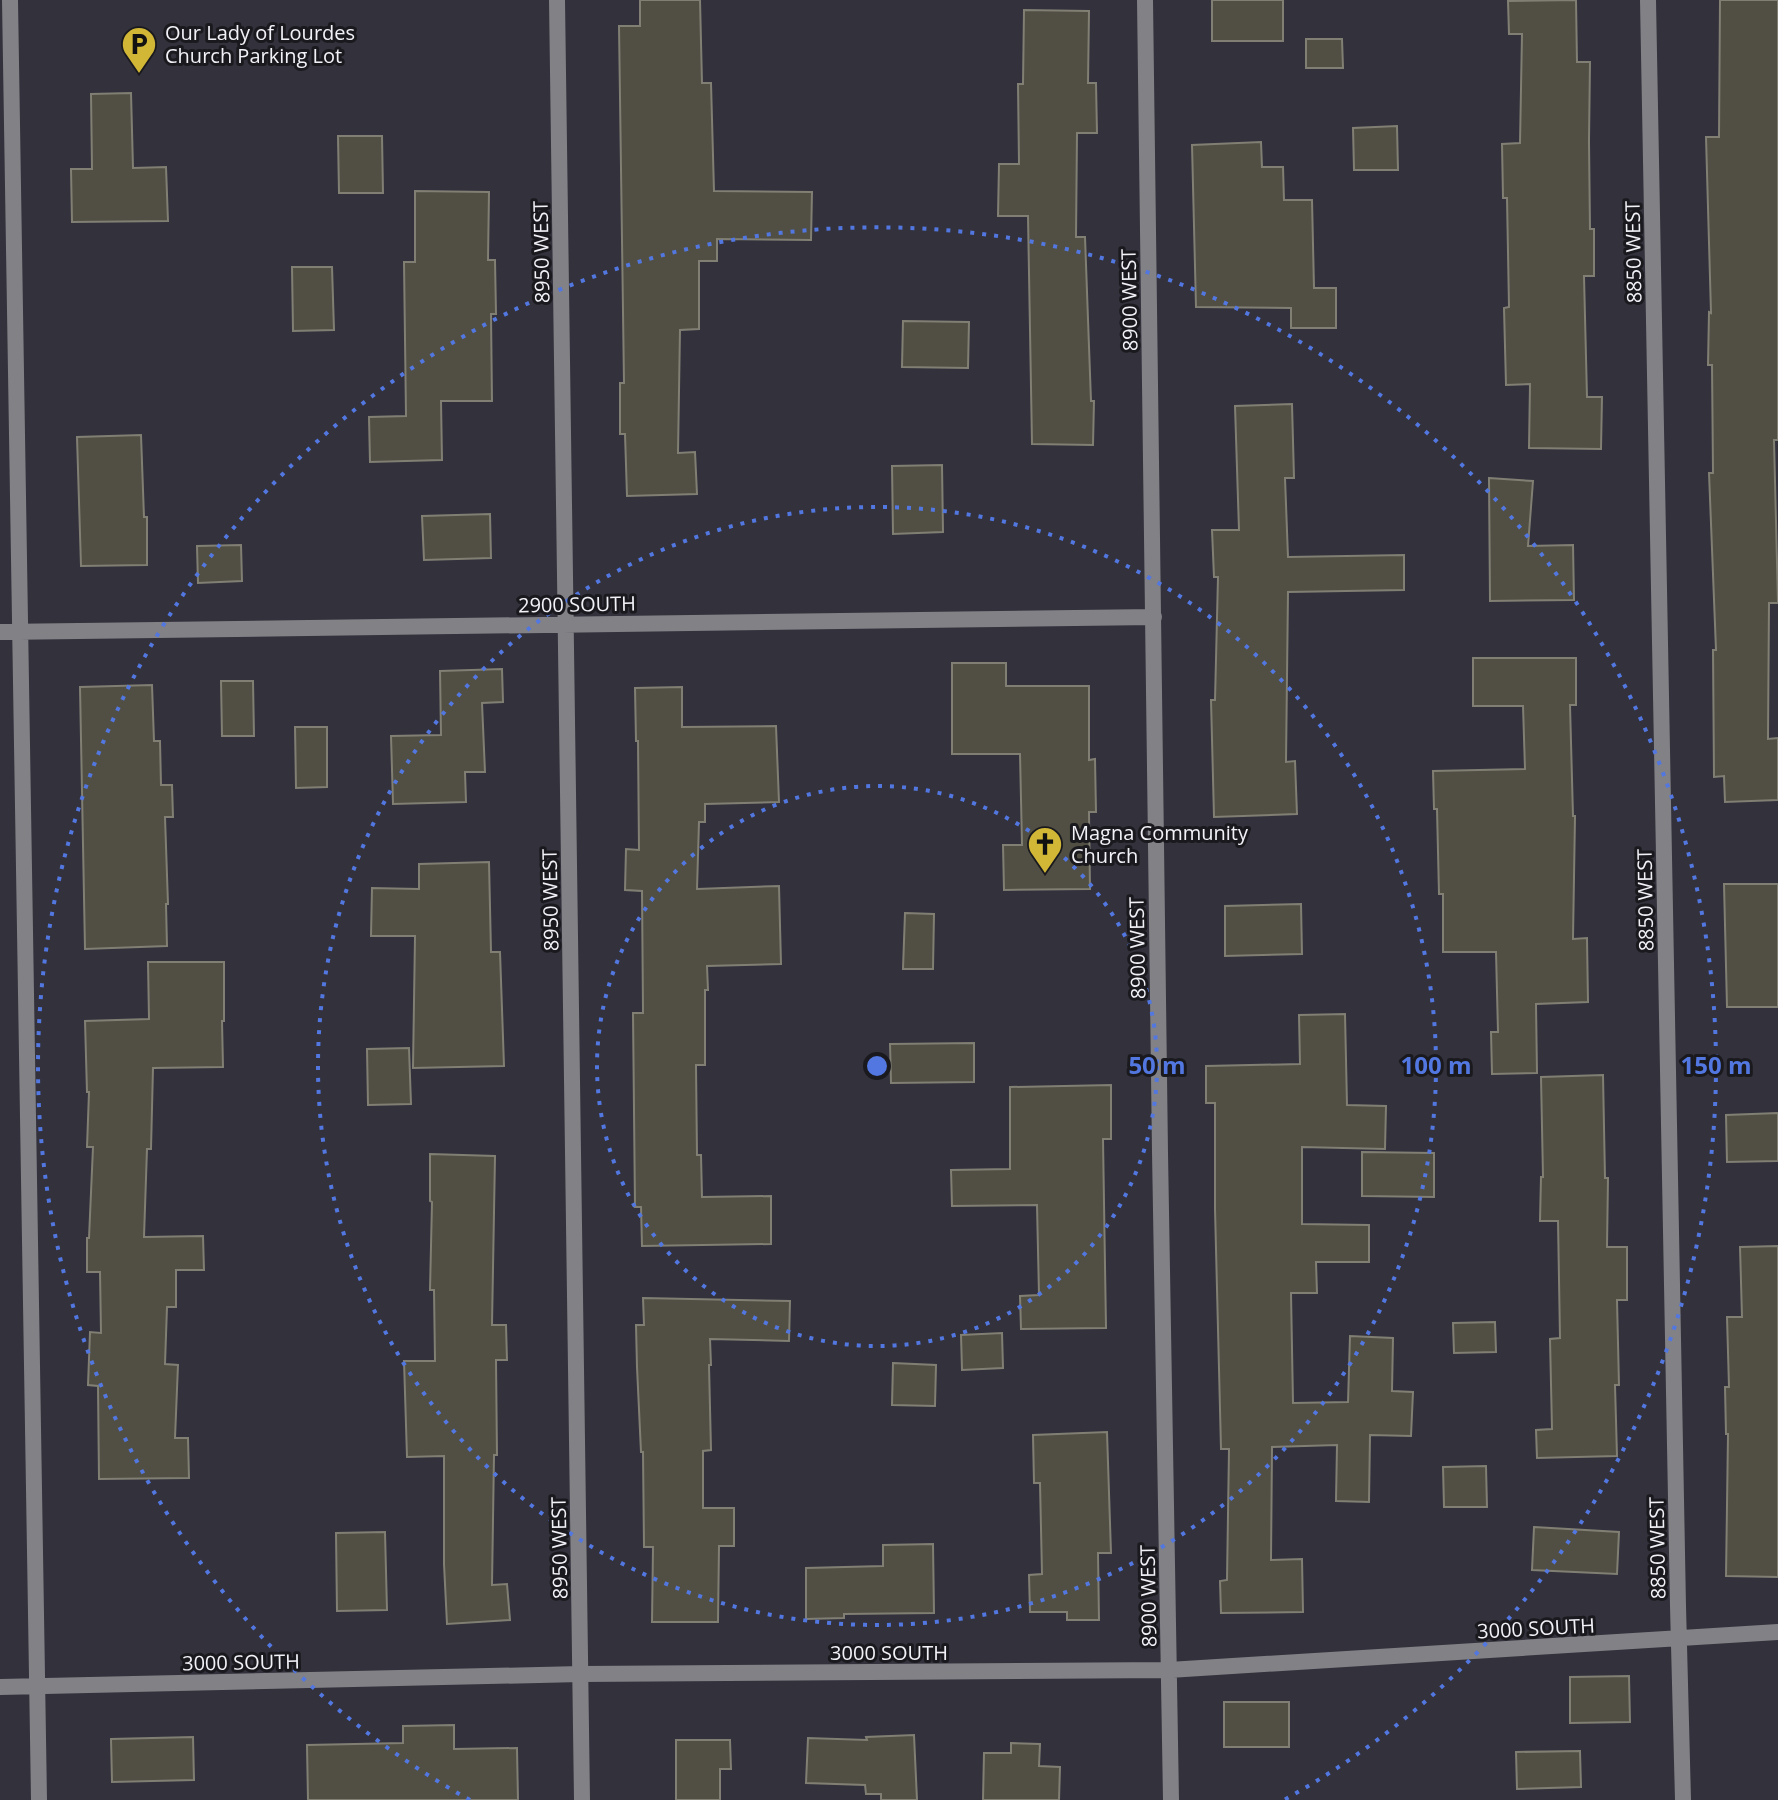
<svg xmlns="http://www.w3.org/2000/svg" width="1778" height="1800" viewBox="0 0 1778 1800" font-family="'Open Sans',sans-serif">
<style>
.building{fill:#514f44;stroke:#817f73;stroke-width:2}
.lines{fill:none;stroke-linecap:round;stroke-linejoin:round}
.minor{stroke:#818186;stroke-width:16}
.ring{fill:none;stroke:#5277e0;stroke-width:4;stroke-dasharray:4 8}
.labels{text-anchor:middle;dominant-baseline:central;stroke-width:6;stroke-linejoin:round;paint-order:stroke}
.poi-label{font-size:20px;fill:#f1f1f8;stroke:#1a1a1e;text-anchor:start}
.street-label{font-size:20px;fill:#f1f1f8;stroke:#1a1a1e}
.centre{fill:#5277e0;stroke:#1a1a1e;stroke-width:4}
.ring-label{font-size:24px;text-anchor:middle;font-weight:bold;fill:#5277e0;stroke:#1a1a1e;stroke-width:6;stroke-linejoin:round;paint-order:stroke}
</style>
<rect width="100%" height="100%" fill="#32313c"/>
<path class="building" d="M 640,0 L 700,0 L 702,83 L 711,83 L 714,191 L 812,192 L 811,240 L 717,239 L 717,261 L 699,261 L 699,329 L 680,330 L 678,453 L 695,452 L 697,494 L 627,496 L 625,434 L 620,434 L 620,383 L 624,383 L 619,26 L 640,26 Z
M 1212,0 L 1283,0 L 1283,41 L 1212,41 Z
M 1576,0 L 1577,62 L 1590,62 L 1589,141 L 1590,229 L 1594,229 L 1594,276 L 1584,276 L 1587,397 L 1602,397 L 1601,449 L 1529,448 L 1530,384 L 1506,385 L 1504,308 L 1509,307 L 1507,198 L 1503,198 L 1502,144 L 1520,143 L 1522,34 L 1509,34 L 1508,1 Z
M 1720,0 L 1778,0 L 1778,440 L 1774,440 L 1778,603 L 1769,603 L 1768,739 L 1778,738 L 1778,800 L 1725,802 L 1724,776 L 1714,777 L 1713,650 L 1716,650 L 1709,473 L 1713,473 L 1712,365 L 1708,365 L 1709,312 L 1711,313 L 1706,137 L 1719,137 Z
M 1024,10 L 1089,11 L 1088,83 L 1096,83 L 1097,133 L 1077,133 L 1076,237 L 1085,237 L 1091,401 L 1094,401 L 1093,445 L 1032,444 L 1028,216 L 998,216 L 999,164 L 1019,164 L 1018,84 L 1023,84 Z
M 1306,39 L 1342,39 L 1343,68 L 1306,68 Z
M 131,93 L 133,168 L 166,167 L 168,221 L 72,222 L 71,169 L 92,169 L 91,94 Z
M 1397,126 L 1398,170 L 1354,170 L 1353,128 Z
M 338,136 L 382,136 L 383,193 L 339,193 Z
M 1261,142 L 1262,167 L 1283,167 L 1284,200 L 1312,200 L 1314,288 L 1336,288 L 1336,328 L 1291,328 L 1291,308 L 1196,307 L 1192,145 Z
M 415,191 L 489,192 L 488,260 L 495,260 L 496,314 L 491,314 L 492,401 L 441,401 L 442,460 L 370,462 L 369,417 L 406,416 L 404,262 L 415,262 Z
M 292,267 L 332,267 L 334,330 L 293,331 Z
M 903,321 L 969,322 L 968,368 L 902,367 Z
M 1292,404 L 1294,478 L 1285,478 L 1288,557 L 1404,555 L 1404,590 L 1288,592 L 1286,762 L 1295,761 L 1297,814 L 1214,817 L 1211,700 L 1215,700 L 1218,577 L 1214,577 L 1212,530 L 1239,530 L 1235,406 Z
M 141,435 L 144,517 L 147,517 L 147,565 L 81,566 L 77,437 Z
M 942,465 L 943,532 L 893,534 L 892,466 Z
M 1489,478 L 1533,481 L 1528,546 L 1573,545 L 1574,600 L 1490,601 Z
M 490,514 L 491,558 L 424,560 L 422,516 Z
M 241,545 L 242,581 L 198,583 L 197,546 Z
M 1473,658 L 1576,658 L 1576,705 L 1570,705 L 1573,816 L 1575,816 L 1573,939 L 1587,938 L 1588,1002 L 1536,1004 L 1537,1073 L 1492,1074 L 1491,1032 L 1498,1032 L 1496,952 L 1443,952 L 1443,894 L 1439,894 L 1437,809 L 1434,809 L 1433,771 L 1525,769 L 1523,706 L 1473,706 Z
M 952,663 L 1006,663 L 1006,686 L 1089,686 L 1089,760 L 1095,759 L 1096,812 L 1089,812 L 1090,889 L 1004,890 L 1003,845 L 1022,845 L 1020,754 L 952,754 Z
M 502,669 L 503,702 L 482,703 L 485,772 L 465,772 L 466,802 L 393,804 L 391,736 L 441,735 L 440,671 Z
M 221,681 L 253,681 L 254,736 L 222,736 Z
M 152,685 L 154,741 L 160,741 L 161,785 L 172,785 L 173,817 L 165,817 L 168,904 L 166,904 L 167,946 L 85,949 L 80,687 Z
M 682,687 L 682,727 L 776,726 L 779,802 L 705,804 L 705,822 L 699,822 L 697,889 L 779,886 L 781,964 L 707,966 L 708,990 L 705,990 L 705,1065 L 696,1065 L 697,1155 L 701,1155 L 702,1197 L 771,1196 L 771,1244 L 642,1246 L 641,1207 L 635,1207 L 633,1013 L 643,1013 L 642,891 L 625,890 L 626,849 L 639,850 L 638,741 L 636,741 L 635,688 Z
M 295,727 L 327,727 L 327,787 L 296,788 Z
M 489,862 L 491,952 L 500,952 L 504,1066 L 413,1068 L 415,936 L 371,936 L 372,888 L 419,889 L 419,864 Z
M 1724,884 L 1778,884 L 1778,1007 L 1727,1007 Z
M 1301,904 L 1302,954 L 1225,956 L 1225,906 Z
M 905,913 L 934,914 L 933,969 L 903,969 Z
M 148,962 L 224,962 L 224,1021 L 222,1021 L 223,1067 L 153,1068 L 151,1149 L 147,1149 L 144,1237 L 203,1236 L 204,1270 L 176,1270 L 176,1307 L 167,1307 L 165,1364 L 178,1365 L 175,1438 L 188,1438 L 189,1478 L 99,1479 L 98,1386 L 88,1385 L 90,1332 L 101,1333 L 100,1272 L 87,1272 L 87,1238 L 89,1238 L 93,1147 L 87,1147 L 89,1092 L 87,1092 L 85,1021 L 149,1019 Z
M 1345,1014 L 1347,1105 L 1386,1106 L 1385,1149 L 1302,1147 L 1302,1224 L 1369,1225 L 1369,1262 L 1316,1262 L 1317,1293 L 1291,1293 L 1293,1403 L 1348,1402 L 1350,1336 L 1393,1338 L 1392,1391 L 1413,1392 L 1411,1436 L 1370,1435 L 1369,1502 L 1336,1501 L 1337,1445 L 1272,1447 L 1271,1560 L 1302,1559 L 1303,1612 L 1221,1613 L 1220,1581 L 1227,1580 L 1229,1449 L 1221,1449 L 1215,1209 L 1215,1103 L 1206,1103 L 1206,1066 L 1300,1064 L 1299,1015 Z
M 974,1043 L 974,1082 L 891,1083 L 890,1044 Z
M 409,1048 L 411,1104 L 368,1105 L 367,1049 Z
M 1603,1075 L 1605,1178 L 1608,1178 L 1607,1247 L 1627,1247 L 1627,1300 L 1617,1300 L 1619,1385 L 1615,1385 L 1617,1456 L 1537,1458 L 1536,1430 L 1552,1429 L 1550,1339 L 1560,1338 L 1558,1221 L 1540,1221 L 1541,1177 L 1543,1177 L 1541,1077 Z
M 1111,1085 L 1111,1139 L 1103,1139 L 1106,1328 L 1021,1329 L 1020,1296 L 1039,1295 L 1037,1205 L 952,1206 L 951,1170 L 1010,1169 L 1010,1087 Z
M 1778,1113 L 1778,1161 L 1727,1162 L 1726,1115 Z
M 1362,1152 L 1434,1153 L 1434,1197 L 1362,1196 Z
M 430,1154 L 495,1156 L 492,1325 L 506,1325 L 507,1360 L 496,1360 L 497,1455 L 494,1455 L 492,1585 L 507,1584 L 510,1620 L 447,1624 L 444,1564 L 444,1456 L 407,1457 L 404,1361 L 435,1361 L 434,1290 L 430,1290 L 432,1202 L 430,1201 Z
M 1778,1246 L 1778,1577 L 1726,1576 L 1728,1434 L 1726,1434 L 1725,1387 L 1729,1387 L 1727,1317 L 1742,1317 L 1740,1247 Z
M 643,1298 L 790,1301 L 789,1341 L 710,1339 L 711,1365 L 709,1365 L 711,1450 L 703,1451 L 703,1508 L 734,1508 L 734,1546 L 719,1546 L 718,1622 L 652,1622 L 653,1547 L 644,1547 L 643,1452 L 641,1452 L 637,1367 L 636,1325 L 644,1325 Z
M 1495,1322 L 1496,1352 L 1454,1353 L 1453,1323 Z
M 1002,1333 L 1003,1368 L 962,1370 L 961,1335 Z
M 893,1363 L 936,1365 L 935,1406 L 892,1405 Z
M 1107,1432 L 1111,1553 L 1098,1553 L 1099,1620 L 1067,1620 L 1067,1612 L 1030,1612 L 1029,1575 L 1042,1574 L 1040,1483 L 1034,1483 L 1033,1435 Z
M 1486,1466 L 1487,1507 L 1444,1507 L 1443,1467 Z
M 1534,1527 L 1619,1532 L 1617,1574 L 1532,1570 Z
M 385,1532 L 387,1610 L 337,1611 L 336,1533 Z
M 933,1544 L 934,1613 L 844,1614 L 844,1618 L 806,1619 L 806,1568 L 883,1566 L 883,1545 Z
M 1629,1676 L 1630,1722 L 1570,1723 L 1570,1677 Z
M 1224,1702 L 1289,1702 L 1289,1747 L 1224,1747 Z
M 454,1725 L 454,1749 L 517,1748 L 518,1800 L 308,1800 L 307,1745 L 403,1743 L 403,1726 Z
M 914,1735 L 917,1800 L 881,1800 L 881,1794 L 866,1794 L 865,1785 L 806,1783 L 808,1738 L 867,1740 L 866,1737 Z
M 193,1737 L 194,1780 L 112,1782 L 111,1739 Z
M 676,1740 L 730,1740 L 731,1769 L 720,1769 L 720,1800 L 676,1800 Z
M 1011,1743 L 1040,1744 L 1039,1766 L 1060,1767 L 1059,1800 L 983,1800 L 984,1753 L 1011,1753 Z
M 1580,1751 L 1581,1787 L 1517,1789 L 1516,1752 Z"/>
<g class="lines">
<path class="minor" d="M 10,0 L 39,1800
M 557,0 L 582,1800
M 1145,0 L 1160,1152 L 1171,1800
M 1648,0 L 1678,1606 L 1683,1800
M 0,632 L 1154,617
M 0,1687 L 581,1674 L 1169,1670 L 1778,1632"/>
</g>
<g class="ring">
<circle cx="877" cy="1066" r="280"/>
<circle cx="877" cy="1066" r="559"/>
<path d="M470 1800A839 839 0 1 1 1284 1800"/>
</g>
<defs>
<g id="parking-pin" transform="scale(1.8)"><path d="M0 17L-7.5 6A9.5 9.5 0 1 1 7.5 6Z" fill="#d2b736" stroke="#1a1a1e"/><path d="M-3.5-5.5H1a3.5 3.5 0 0 1 0 7H-1V5.5H-3.5ZM-1-3.4V-.6H.8a1.4 1.4 0 0 0 0-2.8Z" fill="#111"/></g>
<g id="church-pin" transform="scale(1.8)"><path d="M0 17L-7.5 6A9.5 9.5 0 1 1 7.5 6Z" fill="#d2b736" stroke="#1a1a1e"/><path d="M-1.2-6h2.4v3.5h3.3v2.4h-3.3V6h-2.4V-.1h-3.3v-2.4h3.3Z" fill="#111"/></g>
</defs>
<g fill-rule="evenodd">
<use href="#parking-pin" x="139" y="44"/>
<use href="#church-pin" x="1045" y="844"/>
</g>
<g class="labels">
<g class="poi-label">
<text x="165" y="32">Our Lady of Lourdes<tspan x="165" dy="23">Church Parking Lot</tspan></text>
<text x="1071" y="832">Magna Community<tspan x="1071" dy="23">Church</tspan></text>
</g>
<g class="street-label">
<text transform="translate(541 252) rotate(-91)">8950 WEST</text>
<text transform="translate(1633 252) rotate(-91)">8850 WEST</text>
<text transform="translate(1129 300) rotate(-91)">8900 WEST</text>
<text transform="translate(577 604) rotate(-1)">2900 SOUTH</text>
<text transform="translate(550 900) rotate(-91)">8950 WEST</text>
<text transform="translate(1645 900) rotate(-91)">8850 WEST</text>
<text transform="translate(1137 948) rotate(-91)">8900 WEST</text>
<text transform="translate(559 1548) rotate(-91)">8950 WEST</text>
<text transform="translate(1657 1548) rotate(-91)">8850 WEST</text>
<text transform="translate(1148 1596) rotate(-91)">8900 WEST</text>
<text transform="translate(1536 1628) rotate(-3)">3000 SOUTH</text>
<text x="889" y="1652">3000 SOUTH</text>
<text transform="translate(241 1662) rotate(-1)">3000 SOUTH</text>
</g>
</g>
<circle cx="877" cy="1066" r="12" class="centre"/>
<g class="ring-label">
<text x="1157" y="1074">50 m</text>
<text x="1436" y="1074">100 m</text>
<text x="1716" y="1074">150 m</text>
</g>
</svg>
